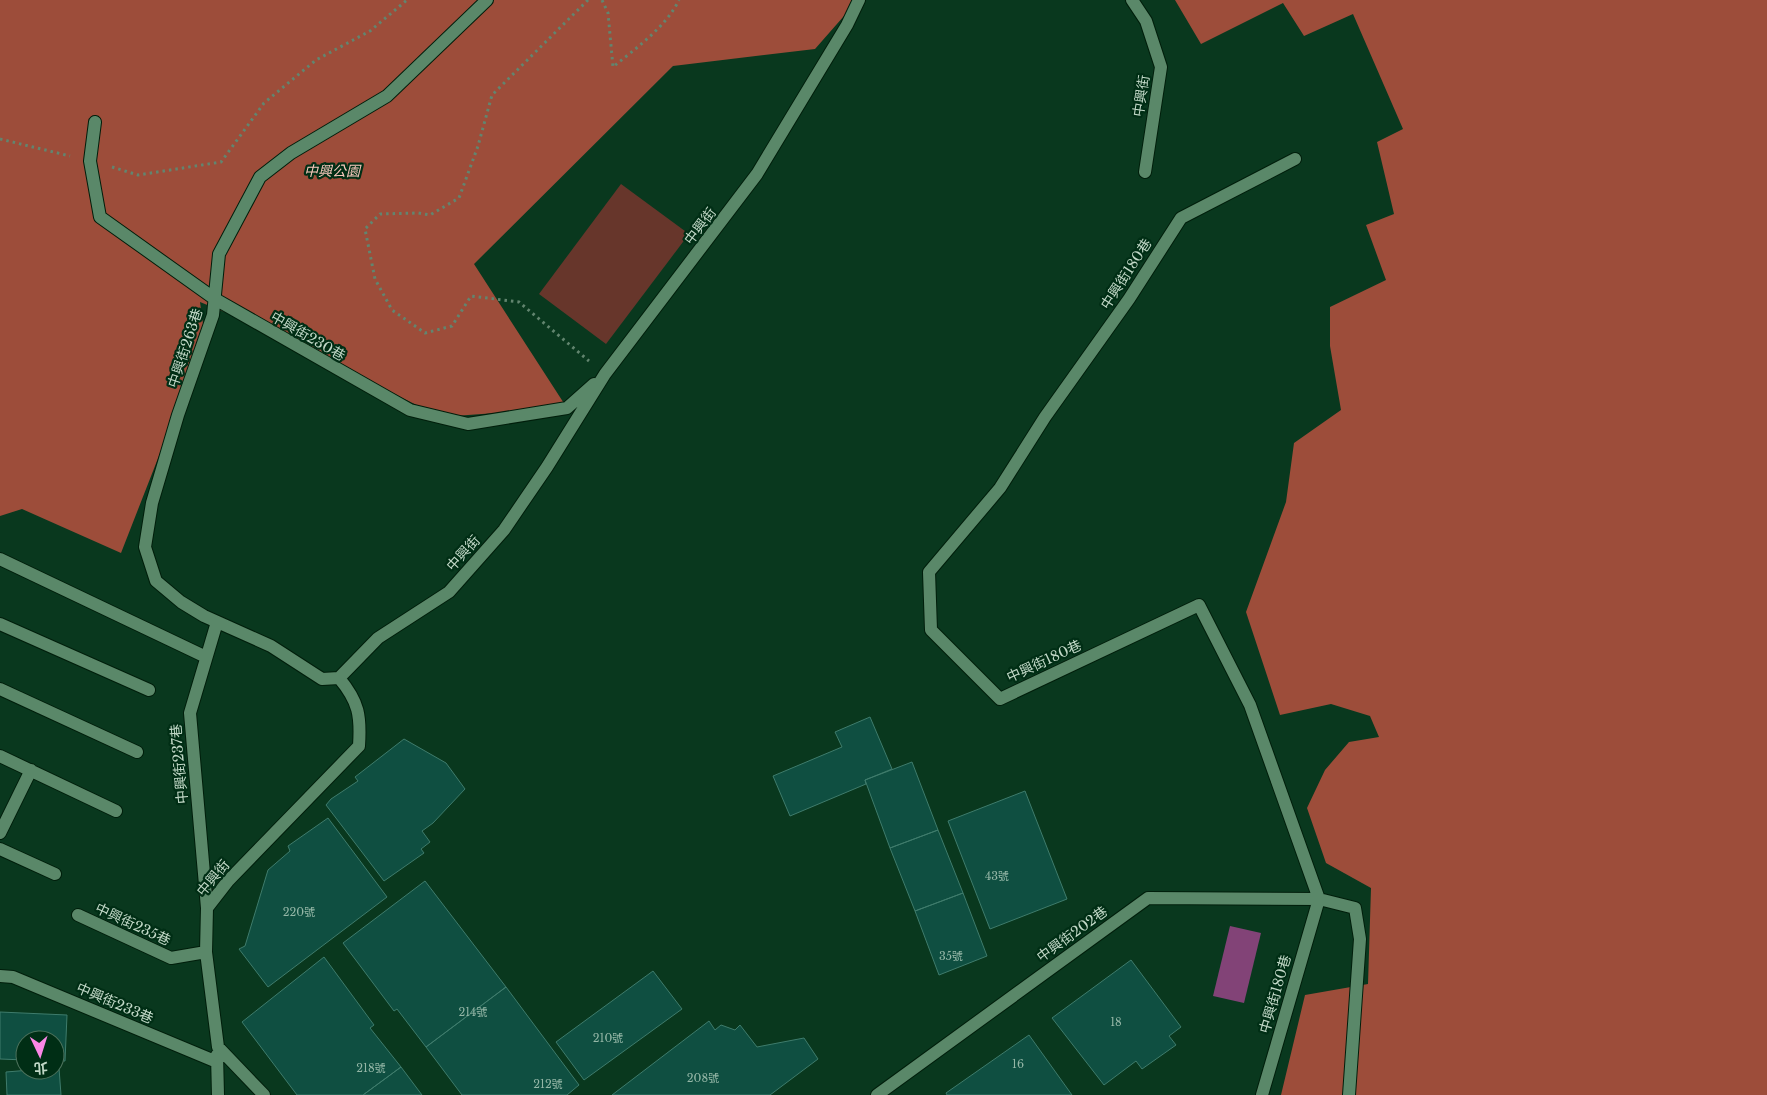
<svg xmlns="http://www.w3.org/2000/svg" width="1767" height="1095" viewBox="0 0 1767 1095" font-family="'Libre Baskerville','Noto Sans TC',serif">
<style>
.green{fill:#67362b}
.forest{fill:#9d4d3a}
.water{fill:#824377}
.building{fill:#0f4f41;stroke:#3f7c6c}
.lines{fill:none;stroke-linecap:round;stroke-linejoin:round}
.minor-casing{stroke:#001e0b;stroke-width:14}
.path{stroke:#62856f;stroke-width:3;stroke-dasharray:2.5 4;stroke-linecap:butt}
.minor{stroke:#5a8869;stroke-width:12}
.labels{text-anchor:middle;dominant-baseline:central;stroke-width:4.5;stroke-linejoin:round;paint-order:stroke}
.number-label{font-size:11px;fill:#94b6a6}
.street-label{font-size:14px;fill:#c1d8c7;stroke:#002e15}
.park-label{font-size:14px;font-style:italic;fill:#f8c8bd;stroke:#002e15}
</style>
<rect width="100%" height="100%" fill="#09381e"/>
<path class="green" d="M 621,184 L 689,234 L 606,344 L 539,294 Z"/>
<path class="forest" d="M 0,0 L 858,0 L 815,49 L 673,66 L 474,264 L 567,408 L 440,417 L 271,331 L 200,302 L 205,338 L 121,553 L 22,509 L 0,516 Z
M 1175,0 L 1767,0 L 1767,1095 L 1281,1095 L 1305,995 L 1368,984 L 1371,888 L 1326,863 L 1307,808 L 1325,770 L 1349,742 L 1379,737 L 1370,716 L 1331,704 L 1280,715 L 1246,612 L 1286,502 L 1294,443 L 1341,410 L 1330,346 L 1330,307 L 1386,280 L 1366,225 L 1394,214 L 1377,142 L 1403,129 L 1353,14 L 1304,36 L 1283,3 L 1201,44 Z"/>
<path class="water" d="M 1230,926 L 1261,933 L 1244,1003 L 1213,996 Z"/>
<path class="building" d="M 870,717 L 892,769 L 865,780 L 866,784 L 790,816 L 773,776 L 842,747 L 835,732 Z
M 404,739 L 446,763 L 465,789 L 433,823 L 422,831 L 430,842 L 421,849 L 424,853 L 384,881 L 326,805 L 331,799 L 358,781 L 355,777 Z
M 912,762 L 938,830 L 890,848 L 865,780 Z
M 1025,791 L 1067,899 L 990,929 L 948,821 Z
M 328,818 L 387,897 L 268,987 L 239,949 L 245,946 L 268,870 L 290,851 L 288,846 Z
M 938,830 L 963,893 L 915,911 L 890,848 Z
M 425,881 L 506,987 L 426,1047 L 397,1009 L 394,1011 L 343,943 Z
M 963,893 L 987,956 L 939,975 L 915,911 Z
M 324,957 L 374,1025 L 370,1028 L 401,1067 L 363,1095 L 297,1095 L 242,1022 Z
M 1131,960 L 1181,1027 L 1169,1036 L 1176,1045 L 1142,1069 L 1136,1061 L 1104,1085 L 1052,1018 Z
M 653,971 L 682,1009 L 584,1080 L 556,1042 Z
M 506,987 L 579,1085 L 567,1095 L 462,1095 L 426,1047 Z
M 0,1012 L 67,1015 L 65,1061 L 55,1061 L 55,1040 L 25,1040 L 25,1060 L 0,1059 Z
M 709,1021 L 715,1030 L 721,1025 L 735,1030 L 740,1025 L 757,1047 L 804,1038 L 818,1059 L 770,1095 L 612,1095 Z
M 1029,1035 L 1072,1095 L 947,1095 L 946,1093 Z
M 401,1067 L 422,1095 L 363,1095 Z
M 55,1068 L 59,1068 L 61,1095 L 7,1095 L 6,1072 Z"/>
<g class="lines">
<g class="minor-casing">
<path id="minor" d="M 1132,0 L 1146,21 L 1161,67 L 1145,172
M 95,122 L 90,161 L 100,217 L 215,299 L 410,410 L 468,424 L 567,408 L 594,384
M 0,559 L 206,657
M 0,624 L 149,690
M 339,678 L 322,679 L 271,646 L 204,616 L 181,602 L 156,581 L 145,547 L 152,503 L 178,415 L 213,315 L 219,254 L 260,177 L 291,153 L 387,96 L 487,0
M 0,689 L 137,752
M 0,756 L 116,811
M 0,833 L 31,770
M 0,849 L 55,874
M 207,908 L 190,713 L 217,622
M 78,915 L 171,958 L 206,952
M 0,976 L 13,977 L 217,1062
M 217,1055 L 218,1095
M 264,1095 L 218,1047 L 206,952 L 207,908 L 228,881 L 359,746 C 361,716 359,702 339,678 L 378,638 L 449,592 L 504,530 L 547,467 L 605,374 L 757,174 L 847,25 L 859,0
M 877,1095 L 1148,898 L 1319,899 L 1355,908 L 1360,939 L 1349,1095
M 1262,1095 L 1319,899 L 1250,705 L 1199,605 L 1000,699 L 931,630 L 929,572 L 1000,488 L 1045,417 L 1129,299 L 1181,218 L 1295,159"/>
</g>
<path class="path" d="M 588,0 L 492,95 L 478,146 L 459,198 L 430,215 L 418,213 L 380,214 L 365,229 L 375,279 L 392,310 L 425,333 L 452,326 L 471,296 L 519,302 L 589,361
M 602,0 L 608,13 L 613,67 C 636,48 666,27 679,0
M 0,139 L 70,156
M 112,167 L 138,175 L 221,162 L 264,103 L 316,60 L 370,31 L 407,0"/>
<use href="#minor" class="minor"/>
</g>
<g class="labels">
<g class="number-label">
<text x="997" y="876">43號</text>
<text x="299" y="912">220號</text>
<text x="951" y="956">35號</text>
<text x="473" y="1012">214號</text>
<text x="1116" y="1022">18</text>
<text x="608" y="1038">210號</text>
<text x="1018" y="1064">16</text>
<text x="371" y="1068">218號</text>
<text x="703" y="1078">208號</text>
<text x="548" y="1084">212號</text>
</g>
<g class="street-label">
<text transform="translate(1141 96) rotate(-81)">中興街</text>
<text transform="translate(700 226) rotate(-53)">中興街</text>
<text transform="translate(1126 274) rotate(-57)">中興街180巷</text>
<text transform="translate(308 336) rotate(30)">中興街230巷</text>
<text transform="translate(185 348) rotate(-72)">中興街263巷</text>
<text transform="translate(463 553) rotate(-48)">中興街</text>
<text transform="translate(1044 661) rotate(-25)">中興街180巷</text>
<text transform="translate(179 764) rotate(-95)">中興街237巷</text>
<text transform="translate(213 878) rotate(-50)">中興街</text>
<text transform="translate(133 924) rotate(25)">中興街235巷</text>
<text transform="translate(1072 934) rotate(-36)">中興街202巷</text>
<text transform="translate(1275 994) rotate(-74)">中興街180巷</text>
<text transform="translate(115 1003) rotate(23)">中興街233巷</text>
</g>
<g class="park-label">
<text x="332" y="171">中興公園</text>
</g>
</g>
<g transform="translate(40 1055) rotate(176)"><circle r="24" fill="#002e15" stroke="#4d725c"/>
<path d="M0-4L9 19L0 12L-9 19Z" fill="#fb87e6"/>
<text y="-8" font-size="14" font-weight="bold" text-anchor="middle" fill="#c1d8c7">北</text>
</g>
</svg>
